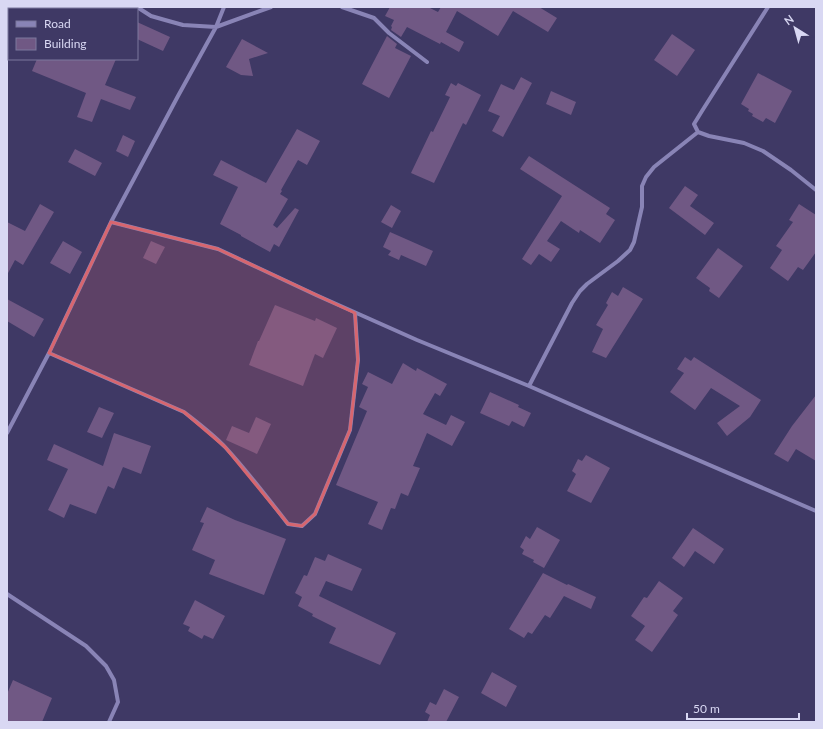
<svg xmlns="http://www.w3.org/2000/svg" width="823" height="729" viewBox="0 0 823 729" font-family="Lato,sans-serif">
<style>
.building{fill:#705884}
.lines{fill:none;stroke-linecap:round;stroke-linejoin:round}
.street{stroke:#8984b6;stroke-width:4}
.marked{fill:#d7666f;fill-opacity:0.2;stroke:#d7666f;stroke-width:3;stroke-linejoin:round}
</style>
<rect width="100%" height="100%" fill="#3f3965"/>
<path class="building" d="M 390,7 L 428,7 L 438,12 L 441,7 L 539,7 L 557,18 L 548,32 L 513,11 L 498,36 L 457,11 L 446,32 L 464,42 L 459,52 L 441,42 L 440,44 L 407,27 L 401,37 L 391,30 L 392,27 L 391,26 L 394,20 L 385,16 Z
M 137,22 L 170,37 L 163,51 L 137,39 Z
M 672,34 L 695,50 L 677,76 L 654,60 Z
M 387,36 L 397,44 L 395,48 L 411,56 L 389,98 L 362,84 Z
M 242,39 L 268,53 L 249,59 L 253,76 L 241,75 L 226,67 Z
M 37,59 L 116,59 L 105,85 L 136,97 L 130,110 L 101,99 L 92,122 L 77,117 L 86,93 L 32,71 Z
M 758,73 L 792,91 L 775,123 L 766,118 L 763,122 L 752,116 L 753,114 L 748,111 L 749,109 L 741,104 Z
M 521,77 L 532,83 L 503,137 L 492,131 L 500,116 L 488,111 L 501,84 L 514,90 Z
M 451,83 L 456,86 L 458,83 L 481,95 L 466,125 L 463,123 L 434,183 L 411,173 L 431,131 L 433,132 L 450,97 L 445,95 Z
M 551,91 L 576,102 L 571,115 L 546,104 Z
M 297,129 L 320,141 L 307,165 L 298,160 L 281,190 L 282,191 L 280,194 L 288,199 L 273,225 L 277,228 L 295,208 L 299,210 L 279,247 L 274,244 L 270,252 L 241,236 L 241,235 L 220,224 L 238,187 L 213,175 L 221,160 L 266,183 Z
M 123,135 L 135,141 L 128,157 L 116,151 Z
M 75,149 L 102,163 L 95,176 L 68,162 Z
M 529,156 L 610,208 L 606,214 L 615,220 L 600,243 L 580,230 L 579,233 L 561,221 L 547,241 L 560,249 L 551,262 L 539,254 L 531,265 L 522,259 L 562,196 L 520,169 Z
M 685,186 L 698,195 L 690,206 L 714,223 L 705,235 L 669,208 Z
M 40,204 L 54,212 L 23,265 L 15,260 L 7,275 L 7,222 L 25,231 Z
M 799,204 L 816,215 L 816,252 L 803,270 L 798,267 L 788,281 L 770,268 L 782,250 L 776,246 L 793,222 L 789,220 Z
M 391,205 L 401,211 L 392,228 L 381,222 Z
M 390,232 L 433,251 L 426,266 L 401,255 L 399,260 L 388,255 L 391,251 L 383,247 Z
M 63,241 L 82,252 L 70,274 L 50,263 Z
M 151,241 L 165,247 L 156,264 L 143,258 Z
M 718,248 L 743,266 L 719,298 L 709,291 L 710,288 L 696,278 Z
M 623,287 L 643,299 L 606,358 L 592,352 L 603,329 L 596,325 L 608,305 L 606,303 L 612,292 L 618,296 Z
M 7,299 L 44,319 L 34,337 L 7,321 Z
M 275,305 L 315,321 L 316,318 L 337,328 L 323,358 L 315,354 L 303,386 L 249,365 L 258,341 L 259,341 Z
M 685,357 L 691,361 L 694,357 L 761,400 L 750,417 L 727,436 L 717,423 L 740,406 L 711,388 L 695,410 L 670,392 L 684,373 L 677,369 Z
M 403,363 L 416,371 L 417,368 L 447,384 L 440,396 L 435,393 L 423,414 L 446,425 L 451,415 L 465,422 L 452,446 L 427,433 L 413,466 L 420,468 L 408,496 L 401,493 L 395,509 L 391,508 L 382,530 L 368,524 L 378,502 L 336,485 L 367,411 L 359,407 L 368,387 L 362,384 L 368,372 L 392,384 Z
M 490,392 L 519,405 L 518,407 L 531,413 L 524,427 L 512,421 L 509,426 L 480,413 Z
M 816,395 L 816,461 L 796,449 L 788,462 L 774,454 L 792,426 Z
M 99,407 L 114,413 L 102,438 L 87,432 Z
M 256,417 L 271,424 L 257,454 L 226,440 L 232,426 L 249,433 Z
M 114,433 L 151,446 L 141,474 L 123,467 L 114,489 L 108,486 L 96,514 L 70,504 L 64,518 L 48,510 L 68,469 L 47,460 L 54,444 L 103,466 Z
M 586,455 L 610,468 L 591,503 L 567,491 L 576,474 L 572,471 L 578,459 L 582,461 Z
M 207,507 L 235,520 L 286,539 L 264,595 L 209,574 L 215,560 L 192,550 L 204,523 L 200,522 Z
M 537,527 L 560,540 L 544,568 L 533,562 L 534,560 L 522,554 L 524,550 L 520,547 L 526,536 L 530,539 Z
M 693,528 L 724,549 L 714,564 L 695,551 L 684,567 L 672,558 Z
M 328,554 L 362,569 L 352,591 L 326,581 L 319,596 L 396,633 L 380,665 L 329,643 L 336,628 L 312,616 L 313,614 L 298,606 L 302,597 L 295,593 L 304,575 L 307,576 L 315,557 L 325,561 Z
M 543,573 L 567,585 L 568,584 L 596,597 L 591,609 L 564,596 L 550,618 L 545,615 L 532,634 L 528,632 L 524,638 L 509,629 Z
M 659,581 L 683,598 L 673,611 L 678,615 L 652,652 L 635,640 L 645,626 L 631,616 L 644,597 L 647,598 Z
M 195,600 L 225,616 L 213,639 L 204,635 L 202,639 L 188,631 L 190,627 L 183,624 Z
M 492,672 L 517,686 L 506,707 L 481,693 Z
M 13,680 L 52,698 L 42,722 L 7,722 L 7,694 Z
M 444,689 L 459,697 L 446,722 L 427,722 L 430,715 L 425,712 L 430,702 L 436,705 Z"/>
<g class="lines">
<path class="street" d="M 137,7 L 151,16 L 165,20 L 183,25 L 216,27 L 271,7
M 342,7 L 374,18 L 389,33 L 427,62
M 768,7 L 702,111 L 694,124 L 698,132 L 709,136 L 744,143 L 763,151 L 791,170 L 816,190
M 111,222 L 218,249 L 316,295 L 417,340 L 529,386 L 647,438 L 816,511
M 49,353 L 184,412 C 198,423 213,434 226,448 C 248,472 268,498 288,524 L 302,526 L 315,514 L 350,430 L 358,360 L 355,313
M 529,386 L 572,303 L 580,291 L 587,284 L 618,261 L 630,250 L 634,242 L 642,207 L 642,186 L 646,177 L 654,167 L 698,132
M 7,433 L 49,353 L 111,222 L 178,96 L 216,27 L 224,7
M 7,594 L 86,646 L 106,666 L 114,680 L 118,702 L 109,722"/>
</g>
<path class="marked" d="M 111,222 L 218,249 L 355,313 L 358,360 L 350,430 L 315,514 L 302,526 L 288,524 L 225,447 L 184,412 L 49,353 Z"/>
<rect width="823" height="729" fill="none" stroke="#d9d8f3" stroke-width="16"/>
<rect x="8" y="8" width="130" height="52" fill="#3f3965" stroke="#7d799e"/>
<rect x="16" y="21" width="20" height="6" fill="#8984b6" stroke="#7d799e"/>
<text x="44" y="28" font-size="12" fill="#d9d8f3">Road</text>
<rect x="16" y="38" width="20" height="12" fill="#705884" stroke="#7d799e"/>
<text x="44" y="48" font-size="12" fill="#d9d8f3">Building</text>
<g transform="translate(795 28) rotate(323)" stroke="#3f3965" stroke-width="3" paint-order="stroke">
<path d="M0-3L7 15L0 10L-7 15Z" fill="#d9d8f3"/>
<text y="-6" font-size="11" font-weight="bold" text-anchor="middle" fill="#d9d8f3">N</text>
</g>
<path d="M687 713v6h112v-6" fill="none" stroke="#d9d8f3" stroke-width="2"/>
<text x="693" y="713" font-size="12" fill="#d9d8f3" stroke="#3f3965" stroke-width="3" paint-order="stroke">50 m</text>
</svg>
